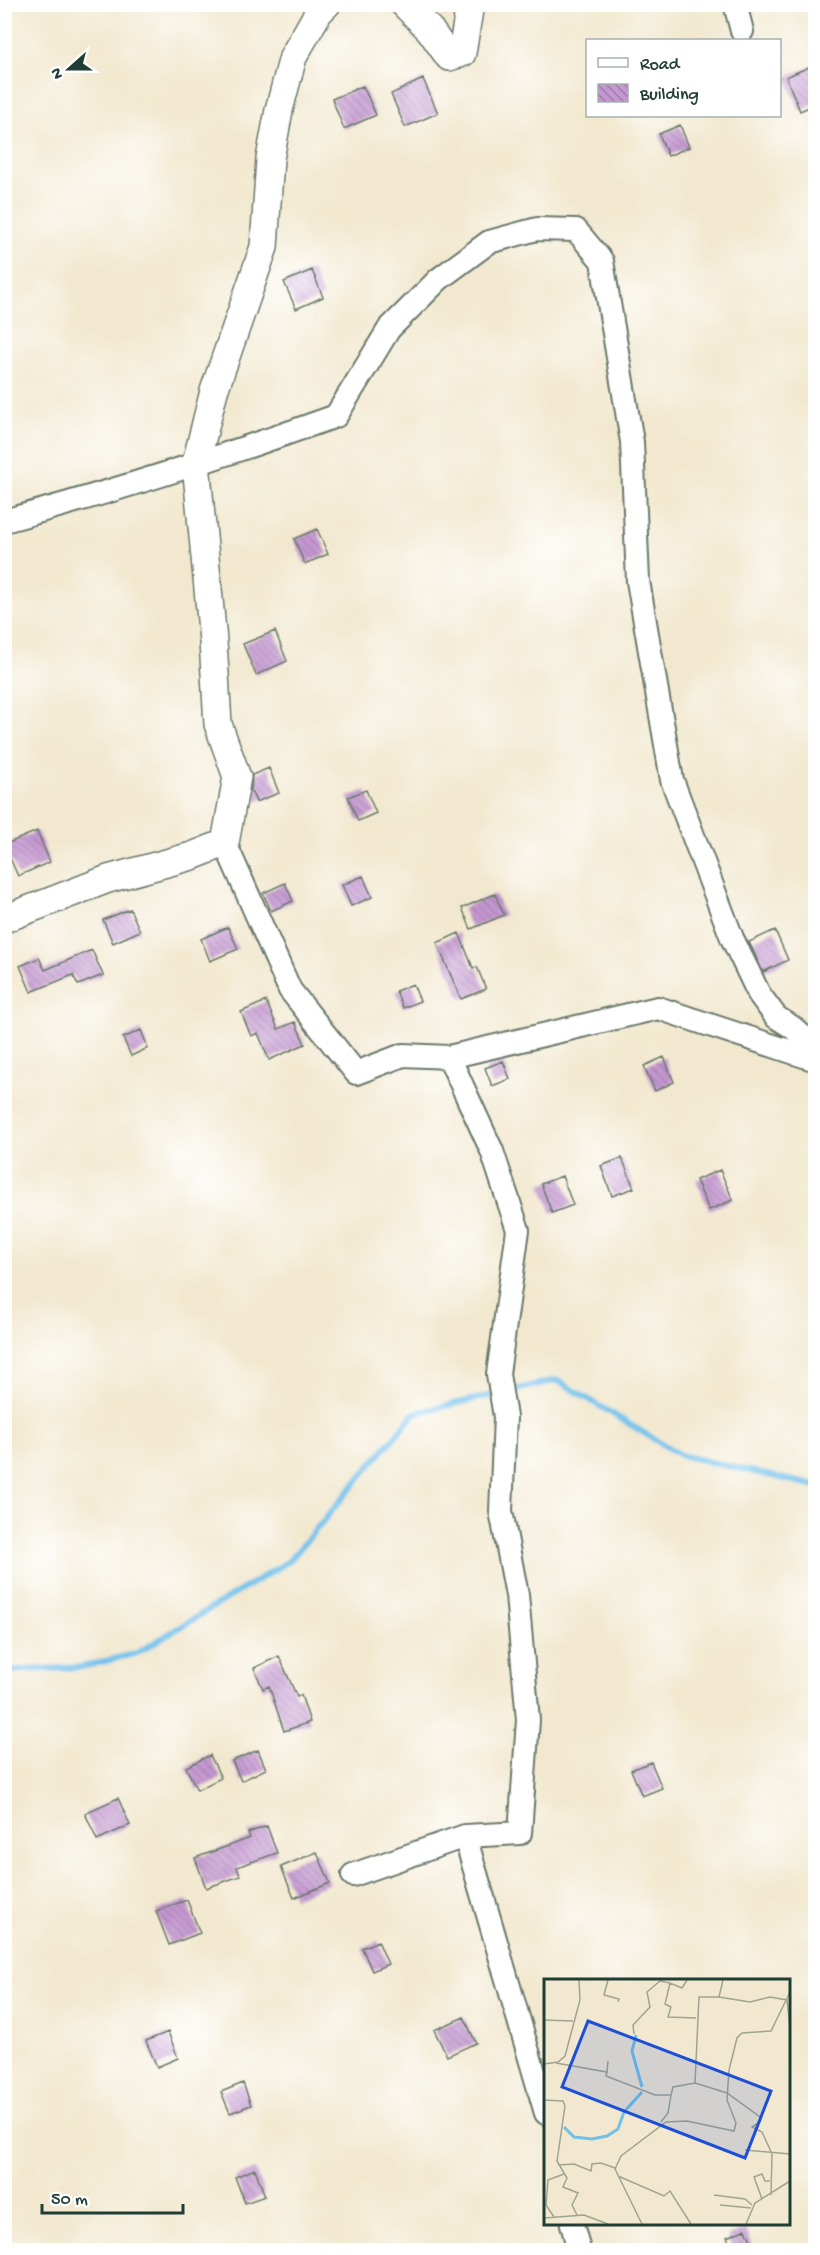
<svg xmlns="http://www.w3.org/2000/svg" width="820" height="2255" viewBox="0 0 820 2255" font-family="'Gochi Hand',sans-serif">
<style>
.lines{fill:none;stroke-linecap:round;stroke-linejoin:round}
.stream{stroke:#6fc0ea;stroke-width:6}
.building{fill:url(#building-back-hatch)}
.minor-casing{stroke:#69796a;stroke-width:26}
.tertiary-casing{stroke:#69796a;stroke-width:30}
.minor{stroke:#fff;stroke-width:22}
.tertiary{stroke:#fff;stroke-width:27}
.inset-river{fill:none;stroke:#6fc0ea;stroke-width:3}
.inset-road{fill:none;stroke:#9ea491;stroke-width:1.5}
.view{fill:#1d4ed8;fill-opacity:0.15;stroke:#1d4ed8;stroke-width:3}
.inset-edge{fill:none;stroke:#1f3d34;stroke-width:3}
</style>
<defs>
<pattern id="building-back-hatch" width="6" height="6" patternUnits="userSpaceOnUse" patternTransform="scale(1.5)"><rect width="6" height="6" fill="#c597d1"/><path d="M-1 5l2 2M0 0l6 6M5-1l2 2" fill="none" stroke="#9f7caa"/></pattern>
</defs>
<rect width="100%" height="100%" fill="#fff"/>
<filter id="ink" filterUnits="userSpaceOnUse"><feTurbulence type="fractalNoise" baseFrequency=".0167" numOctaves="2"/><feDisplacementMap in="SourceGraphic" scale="12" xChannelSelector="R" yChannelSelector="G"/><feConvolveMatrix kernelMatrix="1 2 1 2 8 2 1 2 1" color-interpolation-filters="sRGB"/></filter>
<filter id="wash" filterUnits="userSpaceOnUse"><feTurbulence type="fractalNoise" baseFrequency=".008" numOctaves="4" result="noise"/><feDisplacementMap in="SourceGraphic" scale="24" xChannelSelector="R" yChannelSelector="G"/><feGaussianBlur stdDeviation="1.35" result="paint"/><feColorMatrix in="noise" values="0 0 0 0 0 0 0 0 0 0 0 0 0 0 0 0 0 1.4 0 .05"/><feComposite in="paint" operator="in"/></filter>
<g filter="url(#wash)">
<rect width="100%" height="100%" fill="#f2e8cf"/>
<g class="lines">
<path class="stream" d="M 4,1671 L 82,1667 L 137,1653 L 289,1561 L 415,1413 L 557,1380 L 680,1455 L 816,1486"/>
</g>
<g id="blocks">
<path class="building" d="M 816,64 L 816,104 L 800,111 L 786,77 Z
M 423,79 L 438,113 L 405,127 L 391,94 Z
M 363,86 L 376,115 L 344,129 L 332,99 Z
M 680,125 L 689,147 L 668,156 L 659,134 Z
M 312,270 L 323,297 L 296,309 L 284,282 Z
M 317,529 L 328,554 L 305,564 L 294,539 Z
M 275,631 L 287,661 L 256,675 L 243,644 Z
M 269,768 L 279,793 L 256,802 L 251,790 L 252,775 Z
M 366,790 L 376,813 L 358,821 L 348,797 Z
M 37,831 L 50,862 L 18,876 L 4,845 Z
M 363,876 L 372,897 L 351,906 L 342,885 Z
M 285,883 L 293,901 L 271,911 L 263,893 Z
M 495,894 L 504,915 L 471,929 L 462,908 Z
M 130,909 L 140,931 L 113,943 L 103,920 Z
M 228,927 L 238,949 L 210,961 L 201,939 Z
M 775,930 L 788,960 L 763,972 L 749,942 Z
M 459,933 L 473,968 L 477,967 L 486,989 L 461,999 L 437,943 Z
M 92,950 L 103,975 L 78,985 L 73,975 L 31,992 L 20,966 L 39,958 L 45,970 Z
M 413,984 L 420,1001 L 403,1008 L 396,991 Z
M 266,1001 L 278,1029 L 295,1022 L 305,1044 L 269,1060 L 258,1033 L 251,1036 L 241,1012 Z
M 141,1030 L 148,1048 L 131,1056 L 123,1038 Z
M 664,1057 L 674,1082 L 655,1091 L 644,1066 Z
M 503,1061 L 510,1079 L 492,1086 L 485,1068 Z
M 622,1158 L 634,1188 L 612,1196 L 601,1166 Z
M 720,1170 L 733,1200 L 709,1210 L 696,1180 Z
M 562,1176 L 573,1205 L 552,1213 L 541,1184 Z
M 279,1656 L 297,1697 L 301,1695 L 310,1722 L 284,1731 L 269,1686 L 263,1689 L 254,1668 Z
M 258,1750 L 266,1769 L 241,1781 L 232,1761 Z
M 210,1755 L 221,1778 L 197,1790 L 186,1767 Z
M 651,1762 L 662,1788 L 642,1796 L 631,1770 Z
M 118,1798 L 130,1825 L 97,1840 L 85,1813 Z
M 267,1826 L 277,1853 L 237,1867 L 240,1876 L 206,1888 L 195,1858 L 250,1838 L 248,1833 Z
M 317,1852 L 330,1883 L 294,1898 L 281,1867 Z
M 187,1900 L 200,1933 L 169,1945 L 156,1911 Z
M 378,1941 L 388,1964 L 372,1971 L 362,1948 Z
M 464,2017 L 476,2043 L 447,2056 L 434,2030 Z
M 168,2032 L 178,2058 L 157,2067 L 146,2041 Z
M 243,2083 L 251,2105 L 230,2113 L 221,2092 Z
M 255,2169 L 265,2196 L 245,2203 L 235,2177 Z
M 746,2229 L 755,2250 L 733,2250 L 727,2237 Z"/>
</g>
</g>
<g filter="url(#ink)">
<use href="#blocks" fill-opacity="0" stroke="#69796a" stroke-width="1.5"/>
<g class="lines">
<g class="minor-casing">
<path id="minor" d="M 735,4 L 742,31
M 4,521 C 116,491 227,455 336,416 L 389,329 L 439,279 L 489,242 L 537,229 L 576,230 L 602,261 L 632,442 L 638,581 L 672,780 L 732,938 L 759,994 L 776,1017 L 792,1027 L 816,1048
M 225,843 L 290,990 L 356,1073 L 403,1055 L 449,1057 L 492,1151 L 518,1230 L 498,1374 L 505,1417 L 501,1511 L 517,1595 L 528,1720 L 520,1833 L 465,1836
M 449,1057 L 658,1008 L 816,1060
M 353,1875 L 465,1836 L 546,2113
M 572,2224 L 579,2250"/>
</g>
<g class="tertiary-casing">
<path id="tertiary" d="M 404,4 L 430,30 L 449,57 L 462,53 L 470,4
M 4,919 L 108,879 L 192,856 L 225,843 L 237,777 L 218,724 L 213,641 L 196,463 L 214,391 L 264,247 L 270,159 L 279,110 L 293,57 L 318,13 L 327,4"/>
</g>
<use href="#minor" class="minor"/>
<use href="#tertiary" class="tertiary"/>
</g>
</g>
<g transform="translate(544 1979)">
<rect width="246" height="246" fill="#f2e8cf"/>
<path class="inset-river" d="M 92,56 L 88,72 L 98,108M 20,148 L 30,158 L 48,160 L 63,157 L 74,150 L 80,133 L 98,113"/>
<path class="inset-road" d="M 64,1 L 60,16 L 75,20 L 74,23M 143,1 L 138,9 L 126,4 L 121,25 L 127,28 L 124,38 L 152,39M 179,1 L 175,18 L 155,18 L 151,104 L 183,114 L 216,138 L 216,143 L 208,148 L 218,153 L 228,175 L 227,216M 175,18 L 206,23 L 226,18 L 243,21 L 246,49M 0,41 L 29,42M 90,55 L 89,46 L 106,28 L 103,13 L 116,2 L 126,4M 12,84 L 63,93 L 64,82M 0,85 L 14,83 L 21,77 L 36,21 L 35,1M 63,93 L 62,97 L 111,116 L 127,116 L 129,108 L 151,104M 0,121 L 19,122 L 21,127 L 13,182 L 23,199 L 19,208 L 34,214 L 28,226 L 33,236M 117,143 L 124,134 L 127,116M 201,171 L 246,175M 14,186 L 30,185 L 47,192 L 48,185 L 57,184 L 71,189M 74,197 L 120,217 L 126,212 L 147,245M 170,216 L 201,220 L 208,226M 218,220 L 210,198 L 218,195 L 221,202 L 226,202M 176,226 L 207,229M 10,238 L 2,226 L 4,201 L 20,195M 0,239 L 40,236 L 64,245M 98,245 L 71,190 L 77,177 L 122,143 L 143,142 L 190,152 L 192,144 L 183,121 L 185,91 L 193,59 L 198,54 L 227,52 L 246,13M 202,245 L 211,224 L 246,202"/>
<path class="view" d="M 44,42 L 227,112 L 201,179 L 18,108 Z"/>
<rect width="246" height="246" class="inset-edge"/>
</g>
<rect width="820" height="2255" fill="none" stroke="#fff" stroke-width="24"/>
<rect x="586" y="39" width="195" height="78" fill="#ffffff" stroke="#a5b1ae" stroke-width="1.5"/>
<rect x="598" y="58" width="30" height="9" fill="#ffffff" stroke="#a5b1ae" stroke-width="1.5"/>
<text x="640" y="69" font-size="18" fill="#1f3d34">Road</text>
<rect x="598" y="84" width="30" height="18" fill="url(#building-back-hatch)" stroke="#a5b1ae" stroke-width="1.5"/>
<text x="640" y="99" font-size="18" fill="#1f3d34">Building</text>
<g transform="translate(69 69) rotate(249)" stroke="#ffffff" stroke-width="4.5" paint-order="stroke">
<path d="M0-4.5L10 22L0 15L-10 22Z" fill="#1f3d34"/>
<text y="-9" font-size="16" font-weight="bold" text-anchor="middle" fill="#1f3d34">N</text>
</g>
<path d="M42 2204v9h141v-9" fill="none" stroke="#1f3d34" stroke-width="3"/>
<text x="51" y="2204" font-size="18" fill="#1f3d34" stroke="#ffffff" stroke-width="4.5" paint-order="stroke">50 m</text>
</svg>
